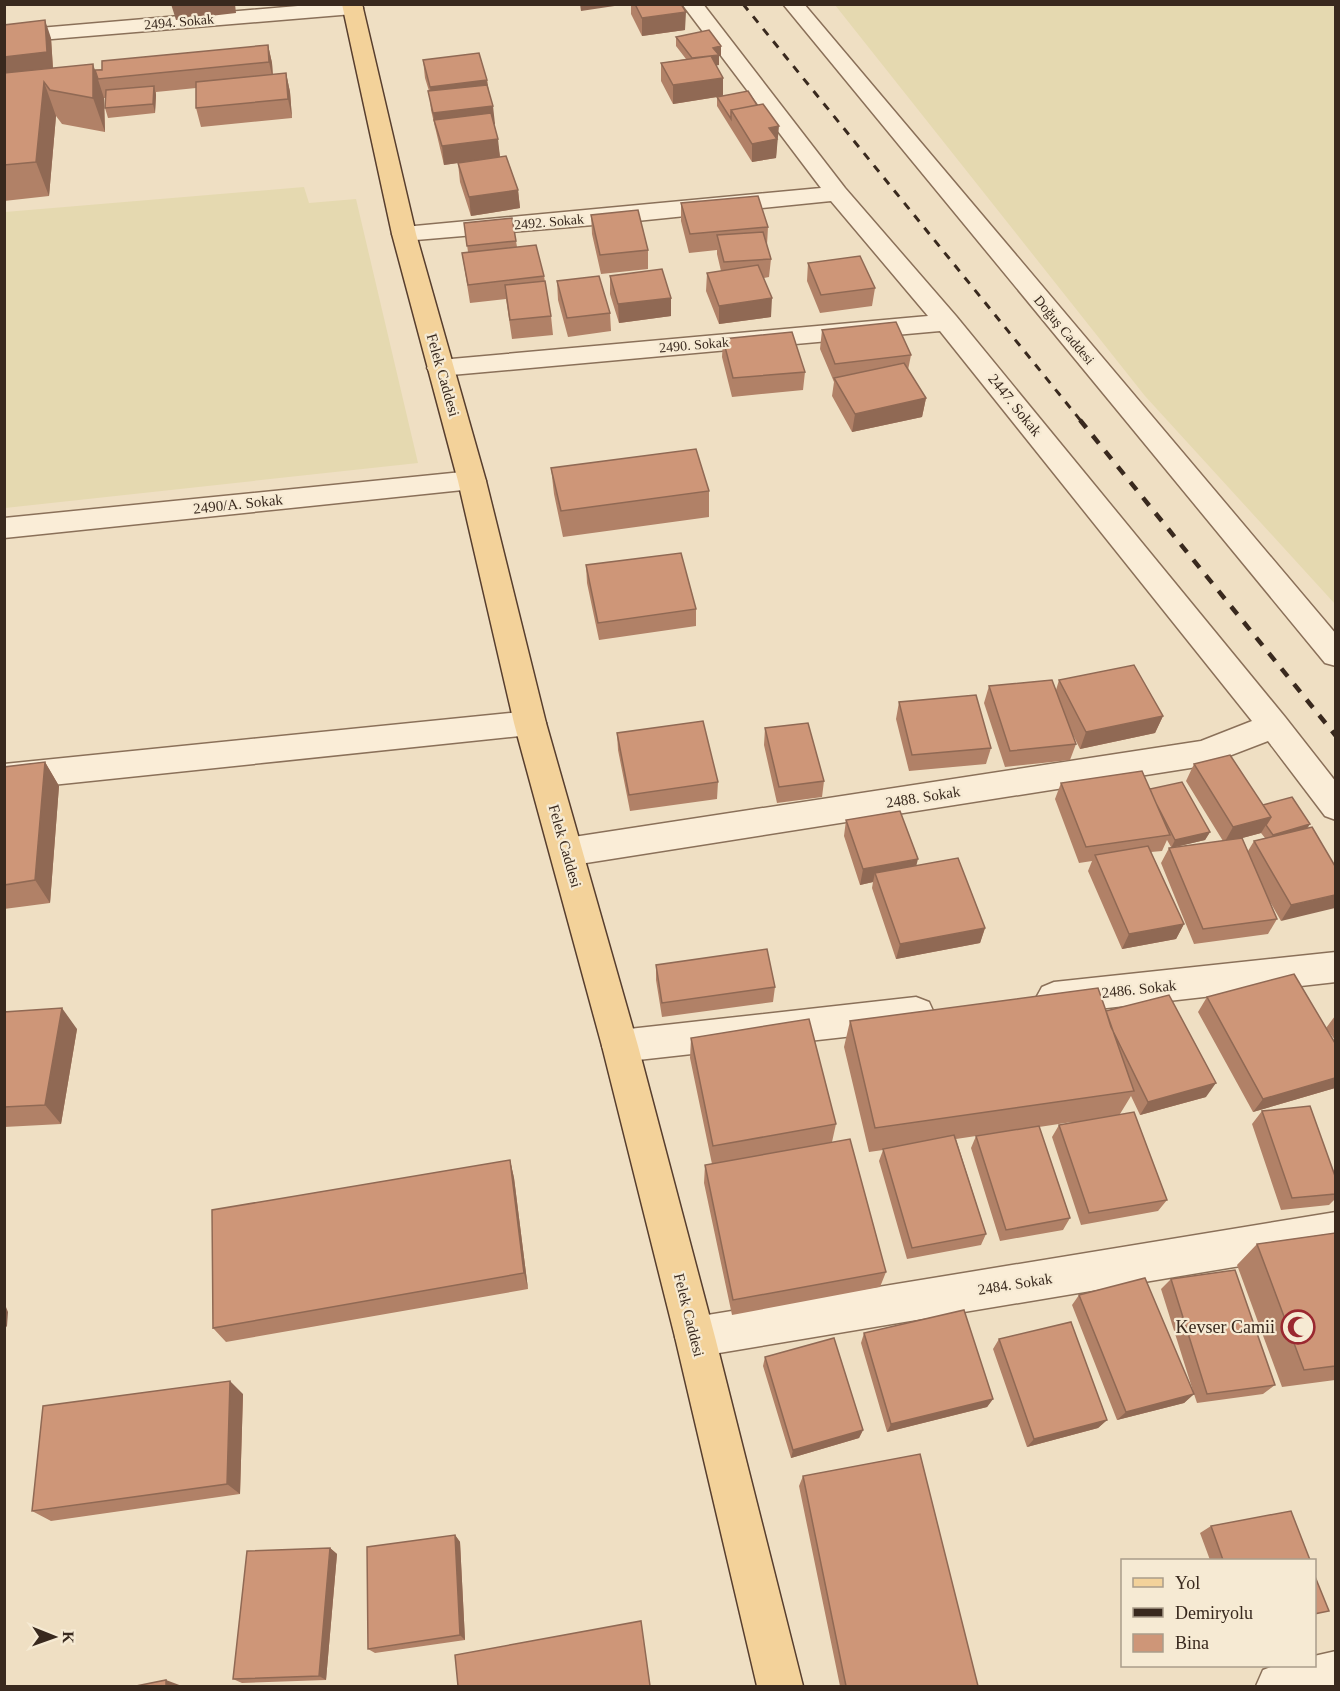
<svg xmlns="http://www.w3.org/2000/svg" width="1340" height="1691" viewBox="0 0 1340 1691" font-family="'Times New Roman',serif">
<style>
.farmland{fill:#e5d9b0}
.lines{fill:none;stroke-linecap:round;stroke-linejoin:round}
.minor-casing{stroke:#8a7059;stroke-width:3}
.major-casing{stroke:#573e2e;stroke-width:3}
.minor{fill:#faedd7;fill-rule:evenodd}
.major{fill:#f3d29a;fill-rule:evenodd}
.rail-far1{stroke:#39291e;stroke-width:3;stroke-dasharray:8 8;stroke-linecap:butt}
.rail{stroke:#39291e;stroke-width:4.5;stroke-dasharray:10 10;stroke-linecap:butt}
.wall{fill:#b18167;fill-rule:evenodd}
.shaded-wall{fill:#906954}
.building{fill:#ce9678;stroke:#906954;stroke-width:1.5}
.labels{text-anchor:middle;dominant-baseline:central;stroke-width:4.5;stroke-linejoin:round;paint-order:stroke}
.far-street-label{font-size:14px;fill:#39291e;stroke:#f6ead3}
.street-label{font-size:15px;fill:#39291e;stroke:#f6ead3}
.near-poi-label{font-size:18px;fill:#39291e;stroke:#f6ead3;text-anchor:end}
</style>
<rect width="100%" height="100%" fill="#efdfc3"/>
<path class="farmland" d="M 835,5 L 1335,5 L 1335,604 L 1145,396 Z
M 304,187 L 309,203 L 356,199 L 418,463 L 5,508 L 5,212 Z"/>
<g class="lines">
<g class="minor-casing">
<path id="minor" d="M 321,4 L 361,4 L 363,8 L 360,12 L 353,14 L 4,43 L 4,31 Z
M 682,4 L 703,4 L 845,188 L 956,316 L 1285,717 L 1336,782 L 1336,820 L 1325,816 L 1268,741 L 1203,766 L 567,866 L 555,862 L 550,852 L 555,842 L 567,838 L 1201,741 L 1252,721 L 940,331 L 440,376 L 431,374 L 427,368 L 431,362 L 440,360 L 928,316 L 831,201 L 617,223 L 404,241 L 396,239 L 392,234 L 396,229 L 404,227 L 821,188 Z
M 783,4 L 804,4 L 1336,634 L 1336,666 L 1325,663 Z
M 472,471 L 482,474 L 486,481 L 482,488 L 4,538 L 4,518 Z
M 530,711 L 541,714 L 546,723 L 541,732 L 530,735 L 4,790 L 4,764 Z
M 1336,952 L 1336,982 L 1054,1014 L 1042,1009 L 1036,998 L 1042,987 L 1054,982 Z
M 916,997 L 929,1002 L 934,1013 L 929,1024 L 916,1029 L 620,1062 L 607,1058 L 602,1046 L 607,1034 L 620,1030 Z
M 1336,1212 L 1336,1250 L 695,1357 L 681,1351 L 675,1337 L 681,1323 L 695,1317 Z
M 1336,1651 L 1336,1686 L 1256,1686 L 1263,1670 L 1273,1666 L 1314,1666 L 1314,1656 Z"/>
</g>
<g class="major-casing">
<path id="major" d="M 342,4 L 362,4 L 416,234 L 486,481 L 546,723 L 638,1046 L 715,1337 L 803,1686 L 757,1686 L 675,1337 L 602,1046 L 514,723 L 458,481 L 392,234 Z"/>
</g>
<use href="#minor" class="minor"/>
<use href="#major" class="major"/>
<path class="rail-far1" d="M 743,4 L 1081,421"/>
<path class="rail" d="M 1080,420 L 1336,736"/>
</g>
<path class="wall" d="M 631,4 L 681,4 L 685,30 L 642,36 L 631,14 Z
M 4,25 L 51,38 L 53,68 L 95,70 L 268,45 L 272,63 L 273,75 L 286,73 L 290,92 L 292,118 L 201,127 L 196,108 L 196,88 L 156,92 L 156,95 L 155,113 L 108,118 L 105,108 L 106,98 L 104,98 L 105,132 L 62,124 L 56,116 L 49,196 L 4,201 Z
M 676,37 L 721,46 L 721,56 L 719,56 L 719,65 L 716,65 L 723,96 L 777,144 L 776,158 L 752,162 L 717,106 L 717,97 L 673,104 L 661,81 L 661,63 L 686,59 L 676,46 Z
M 423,60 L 487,80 L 500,157 L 518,190 L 520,208 L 471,216 L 460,182 L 458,163 L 491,158 L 444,165 L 431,110 L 429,91 L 425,78 Z
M 681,203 L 768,227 L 767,245 L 771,259 L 769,277 L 764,278 L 771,317 L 719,324 L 706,291 L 707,273 L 721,271 L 717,254 L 717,250 L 689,253 L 681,221 Z
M 591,215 L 648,250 L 648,269 L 601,274 L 592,234 Z
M 464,223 L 516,241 L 517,247 L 544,276 L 551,316 L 553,335 L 512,339 L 506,299 L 470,303 L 462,253 L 468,252 Z
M 808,263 L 875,288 L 872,306 L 820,313 L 807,281 Z
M 610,276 L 671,298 L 671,316 L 619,323 L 610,294 Z
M 557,281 L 610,313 L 611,331 L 568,337 L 558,300 Z
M 822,330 L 911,355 L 908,370 L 926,398 L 922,417 L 852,432 L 832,396 L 834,382 L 820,349 Z
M 723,339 L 805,372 L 803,390 L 732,397 L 722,357 Z
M 551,468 L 709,491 L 709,517 L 563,537 L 554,494 Z
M 586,565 L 696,609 L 696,626 L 599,640 L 587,583 Z
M 1059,680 L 1163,716 L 1155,733 L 1080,749 L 1073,735 L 1076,744 L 1070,760 L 1005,767 L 984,703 L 989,686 L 1056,690 Z
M 899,702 L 991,748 L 986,764 L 909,771 L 896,719 Z
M 765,728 L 824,781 L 822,797 L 777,803 L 764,745 Z
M 617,733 L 718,782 L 717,799 L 630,811 L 618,750 Z
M 45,762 L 59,786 L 50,903 L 4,909 L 4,767 Z
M 1194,764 L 1263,805 L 1307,829 L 1335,866 L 1281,921 L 1269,900 L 1277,919 L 1268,934 L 1194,944 L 1161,863 L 1169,848 L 1171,847 L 1167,840 L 1162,851 L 1151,852 L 1184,924 L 1176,939 L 1122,949 L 1088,871 L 1092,861 L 1079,863 L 1055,799 L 1061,783 L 1150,789 L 1210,832 L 1205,840 L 1175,847 L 1223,841 L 1186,781 ZM 1261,833 L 1265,838 L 1254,841 L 1248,851 L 1242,838 Z
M 846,820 L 916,865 L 985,928 L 980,943 L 896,959 L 872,888 L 873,882 L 860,885 L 844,836 Z
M 656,965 L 775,987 L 773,1002 L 662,1017 L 656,980 Z
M 1207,997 L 1326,1028 L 1335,1016 L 1335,1040 L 1326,1028 L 1335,1043 L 1335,1088 L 1253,1112 L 1198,1012 Z
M 1106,1011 L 1206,1097 L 1140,1115 L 1131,1096 L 1120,1114 L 1167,1200 L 1158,1211 L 1081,1225 L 1052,1137 L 1059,1125 L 1072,1122 L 1039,1127 L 1070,1218 L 1063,1230 L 1000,1241 L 971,1148 L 976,1136 L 956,1139 L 986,1234 L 981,1245 L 907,1259 L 879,1161 L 883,1150 L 869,1152 L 844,1047 L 850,1021 Z
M 4,1012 L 77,1029 L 61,1124 L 4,1127 Z
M 691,1038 L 836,1124 L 832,1142 L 886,1272 L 880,1287 L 732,1315 L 704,1183 L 705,1165 L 712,1164 L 690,1058 Z
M 1262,1111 L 1335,1176 L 1335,1199 L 1329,1205 L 1281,1210 L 1252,1124 Z
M 510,1160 L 514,1178 L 528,1289 L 226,1342 L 213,1328 Z
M 1335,1233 L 1335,1380 L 1282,1387 L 1237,1265 L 1257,1244 Z
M 1171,1279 L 1275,1385 L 1263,1394 L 1197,1403 L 1194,1394 L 1184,1403 L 1117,1420 L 1072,1305 L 1079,1295 L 1193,1391 L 1161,1289 Z
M 864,1333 L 993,1399 L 987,1407 L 887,1432 L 861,1343 Z
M 999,1339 L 1107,1420 L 1098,1428 L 1027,1447 L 993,1349 Z
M 765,1357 L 863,1430 L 859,1438 L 791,1458 L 763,1366 Z
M 243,1394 L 240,1494 L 51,1521 L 32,1511 Z
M 803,1476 L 978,1686 L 840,1686 L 799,1486 Z
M 1211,1526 L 1310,1560 L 1210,1560 L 1200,1533 Z
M 455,1535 L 460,1542 L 465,1640 L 375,1653 L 368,1649 Z
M 330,1548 L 337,1554 L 326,1680 L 242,1683 L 233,1679 Z"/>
<path class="shaded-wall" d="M 171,4 L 235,4 L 236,13 L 176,20 Z
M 580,4 L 628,4 L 581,11 Z
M 686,12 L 685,30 L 642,36 L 642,18 Z
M 45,20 L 51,38 L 53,70 L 4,73 L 4,57 Z
M 268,45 L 272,63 L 273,80 L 269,62 Z
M 721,46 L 721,56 L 719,56 L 719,65 L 693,70 L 713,48 Z
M 93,64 L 104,98 L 105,132 L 93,98 Z
M 286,73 L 290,92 L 292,118 L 288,99 Z
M 723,78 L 723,96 L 673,104 L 673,85 Z
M 487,80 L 489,98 L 432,105 L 430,87 Z
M 44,82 L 56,116 L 49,196 L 36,162 Z
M 154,86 L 156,95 L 155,113 L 153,104 Z
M 493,106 L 495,124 L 437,131 L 434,120 L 435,131 L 433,113 Z
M 779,126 L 776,158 L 752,162 L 752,144 L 769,128 Z
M 498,139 L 500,157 L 444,165 L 442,146 Z
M 518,190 L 520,208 L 471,216 L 469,197 Z
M 671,298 L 671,316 L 619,323 L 618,304 Z
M 772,298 L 771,317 L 719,324 L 719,306 Z
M 926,398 L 922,417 L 852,432 L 855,414 Z
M 1163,716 L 1155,733 L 1080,749 L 1086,732 Z
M 45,762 L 59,786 L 50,903 L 35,880 Z
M 1271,817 L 1261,833 L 1224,843 L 1233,827 Z
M 1310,824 L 1305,832 L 1268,843 L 1273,835 Z
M 1210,832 L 1205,840 L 1171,848 L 1175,840 Z
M 918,859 L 914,875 L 875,873 L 873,882 L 860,885 L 863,869 Z
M 1335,895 L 1335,908 L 1281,921 L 1291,905 Z
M 1184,924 L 1176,939 L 1122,949 L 1129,934 Z
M 985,928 L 980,943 L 896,959 L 900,944 Z
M 62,1008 L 77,1029 L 61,1124 L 45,1105 Z
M 1335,1078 L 1335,1088 L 1253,1112 L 1263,1099 Z
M 1216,1083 L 1206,1097 L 1140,1115 L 1148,1102 Z
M 510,1160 L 514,1178 L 528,1289 L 524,1273 Z
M 4,1302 L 8,1312 L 7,1326 L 4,1330 Z
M 230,1381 L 243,1394 L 240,1494 L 227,1484 Z
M 1194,1394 L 1184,1403 L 1117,1420 L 1126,1412 Z
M 993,1399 L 987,1407 L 887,1432 L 891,1424 Z
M 1107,1420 L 1098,1428 L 1027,1447 L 1034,1439 Z
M 863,1430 L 859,1438 L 791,1458 L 793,1450 Z
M 455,1535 L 460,1542 L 465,1640 L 460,1635 Z
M 330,1548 L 337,1554 L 326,1680 L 319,1676 Z
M 166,1680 L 182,1686 L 166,1686 Z"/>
<path class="building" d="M 635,4 L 681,4 L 686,12 L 642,18 Z
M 45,20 L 47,52 L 4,57 L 4,25 Z
M 709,30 L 721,46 L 713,48 L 719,55 L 692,58 L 676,37 Z
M 268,45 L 269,62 L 98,79 L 95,70 L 102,70 L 102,61 Z
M 479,53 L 487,80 L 430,87 L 423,60 Z
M 711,56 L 723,78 L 673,85 L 661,63 Z
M 93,64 L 93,98 L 50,90 L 44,82 L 36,162 L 4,165 L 4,73 Z
M 286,73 L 288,99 L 196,108 L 196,82 Z
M 487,85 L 493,106 L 433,113 L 428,91 Z
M 154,86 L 153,104 L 105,108 L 106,90 Z
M 748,91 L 757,105 L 731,110 L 731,119 L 717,97 Z
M 763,104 L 779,126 L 769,128 L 777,139 L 752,144 L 731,110 Z
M 491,113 L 498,139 L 442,146 L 434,120 Z
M 506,156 L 518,190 L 469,197 L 458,163 Z
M 758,196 L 768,227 L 690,234 L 681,203 Z
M 638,210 L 648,250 L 600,255 L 591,215 Z
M 512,218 L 516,241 L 467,246 L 464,223 Z
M 763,232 L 771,259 L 724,262 L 717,235 Z
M 536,245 L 544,276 L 468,285 L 462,253 Z
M 860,256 L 875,288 L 821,295 L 808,263 Z
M 758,265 L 772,298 L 719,306 L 707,273 Z
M 662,269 L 671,298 L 618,304 L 610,276 Z
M 599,276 L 610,313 L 567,318 L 557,281 Z
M 545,281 L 551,316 L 510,320 L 505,285 Z
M 896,322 L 911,355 L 835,364 L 822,330 Z
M 792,332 L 805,372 L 733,378 L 723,339 Z
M 904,363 L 926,398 L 855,414 L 834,378 Z
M 696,449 L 709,491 L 561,511 L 551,468 Z
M 681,553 L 696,609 L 598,623 L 586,565 Z
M 1134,665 L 1163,716 L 1086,732 L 1059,680 Z
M 1052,680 L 1076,744 L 1010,751 L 989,686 Z
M 976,695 L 991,748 L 912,755 L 899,702 Z
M 703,721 L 718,782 L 629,795 L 617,733 Z
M 808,723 L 824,781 L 779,787 L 765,728 Z
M 1230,755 L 1271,817 L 1233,827 L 1194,764 Z
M 45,762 L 35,880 L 4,885 L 4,767 Z
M 1142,771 L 1170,835 L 1086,847 L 1061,783 Z
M 1182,782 L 1210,832 L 1175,840 L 1156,803 L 1150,789 Z
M 1292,797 L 1310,824 L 1273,835 L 1266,825 L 1271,817 L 1263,805 Z
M 900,811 L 918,859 L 863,869 L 846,820 Z
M 1312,827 L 1335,866 L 1335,895 L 1291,905 L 1254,841 Z
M 1242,838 L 1277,919 L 1203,929 L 1169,848 Z
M 1148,846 L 1184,924 L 1129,934 L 1095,855 Z
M 958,858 L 985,928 L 900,944 L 875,873 Z
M 767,949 L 775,987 L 662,1003 L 656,965 Z
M 1294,974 L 1335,1043 L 1335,1078 L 1263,1099 L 1207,997 Z
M 1098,988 L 1134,1091 L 875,1128 L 850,1021 Z
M 1169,995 L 1216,1083 L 1148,1102 L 1111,1027 L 1106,1011 Z
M 62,1008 L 45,1105 L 4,1107 L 4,1012 Z
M 809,1019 L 836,1124 L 713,1146 L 691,1038 Z
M 1310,1106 L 1335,1176 L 1335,1194 L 1292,1198 L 1262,1111 Z
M 1134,1112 L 1167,1200 L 1089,1213 L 1059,1125 Z
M 1039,1126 L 1070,1218 L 1006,1230 L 976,1136 Z
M 954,1135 L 986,1234 L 912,1248 L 883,1149 Z
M 850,1139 L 886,1272 L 733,1300 L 705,1165 Z
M 510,1160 L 524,1273 L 213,1328 L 212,1210 Z
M 1335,1233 L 1335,1366 L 1304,1370 L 1257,1244 Z
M 1235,1270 L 1275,1385 L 1207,1394 L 1171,1279 Z
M 1145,1278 L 1194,1394 L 1126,1412 L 1079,1295 Z
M 964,1310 L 993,1399 L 891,1424 L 864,1333 Z
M 1071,1322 L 1107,1420 L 1034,1439 L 999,1339 Z
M 834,1338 L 863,1430 L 793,1450 L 765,1357 Z
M 230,1381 L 227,1484 L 32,1511 L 43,1406 Z
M 920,1454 L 978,1686 L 846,1686 L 803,1476 Z
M 1291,1511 L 1310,1560 L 1223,1560 L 1211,1526 Z
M 455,1535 L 460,1635 L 368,1649 L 367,1547 Z
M 330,1548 L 319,1676 L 233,1679 L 247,1551 Z
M 1314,1574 L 1329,1611 L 1314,1614 Z
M 641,1621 L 650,1686 L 458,1686 L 455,1655 Z
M 166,1680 L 166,1686 L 136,1686 Z"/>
<defs>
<g id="mosque-ring" transform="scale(1.725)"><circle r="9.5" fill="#f6ead3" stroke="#9a2830" stroke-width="1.5"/><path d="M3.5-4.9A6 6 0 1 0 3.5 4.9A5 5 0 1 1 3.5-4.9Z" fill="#9a2830"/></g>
</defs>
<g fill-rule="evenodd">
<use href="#mosque-ring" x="1298" y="1327"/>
</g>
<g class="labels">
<g class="far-street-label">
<text transform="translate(179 22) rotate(-5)">2494. Sokak</text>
<text transform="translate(549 222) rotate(-5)">2492. Sokak</text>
<text transform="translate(1064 330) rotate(50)">Doğuş Caddesi</text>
<text transform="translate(694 345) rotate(-5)">2490. Sokak</text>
</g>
<g class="street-label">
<text transform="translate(443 375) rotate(74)">Felek Caddesi</text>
<text transform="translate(1015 405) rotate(51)">2447. Sokak</text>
<text transform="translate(238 504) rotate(-6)">2490/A. Sokak</text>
<text transform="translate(923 797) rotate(-9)">2488. Sokak</text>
<text transform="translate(565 846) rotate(74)">Felek Caddesi</text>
<text transform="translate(1139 989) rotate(-6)">2486. Sokak</text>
<text transform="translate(1015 1284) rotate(-9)">2484. Sokak</text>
<text transform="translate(689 1315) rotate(76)">Felek Caddesi</text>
</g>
<g class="near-poi-label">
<text x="1275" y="1327">Kevser Camii</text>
</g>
</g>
<rect width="1340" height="1691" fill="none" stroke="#39291e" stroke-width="12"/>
<rect x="1121" y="1559" width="195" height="108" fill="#f6ead3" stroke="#aa9d8b" stroke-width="1.5"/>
<rect x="1133" y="1578" width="30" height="9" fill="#f3d29a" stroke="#aa9d8b" stroke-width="1.5"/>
<text x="1175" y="1589" font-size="18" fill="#39291e">Yol</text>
<rect x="1133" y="1608" width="30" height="9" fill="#39291e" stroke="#aa9d8b" stroke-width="1.5"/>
<text x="1175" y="1619" font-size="18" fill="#39291e">Demiryolu</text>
<rect x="1133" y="1634" width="30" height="18" fill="#ce9678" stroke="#aa9d8b" stroke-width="1.5"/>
<text x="1175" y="1649" font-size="18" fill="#39291e">Bina</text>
<g transform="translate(54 1637) rotate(91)" stroke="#f6ead3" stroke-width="4.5" paint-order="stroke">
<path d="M0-4.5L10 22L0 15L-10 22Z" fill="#39291e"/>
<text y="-9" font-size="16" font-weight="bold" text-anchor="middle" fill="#39291e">K</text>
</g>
</svg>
